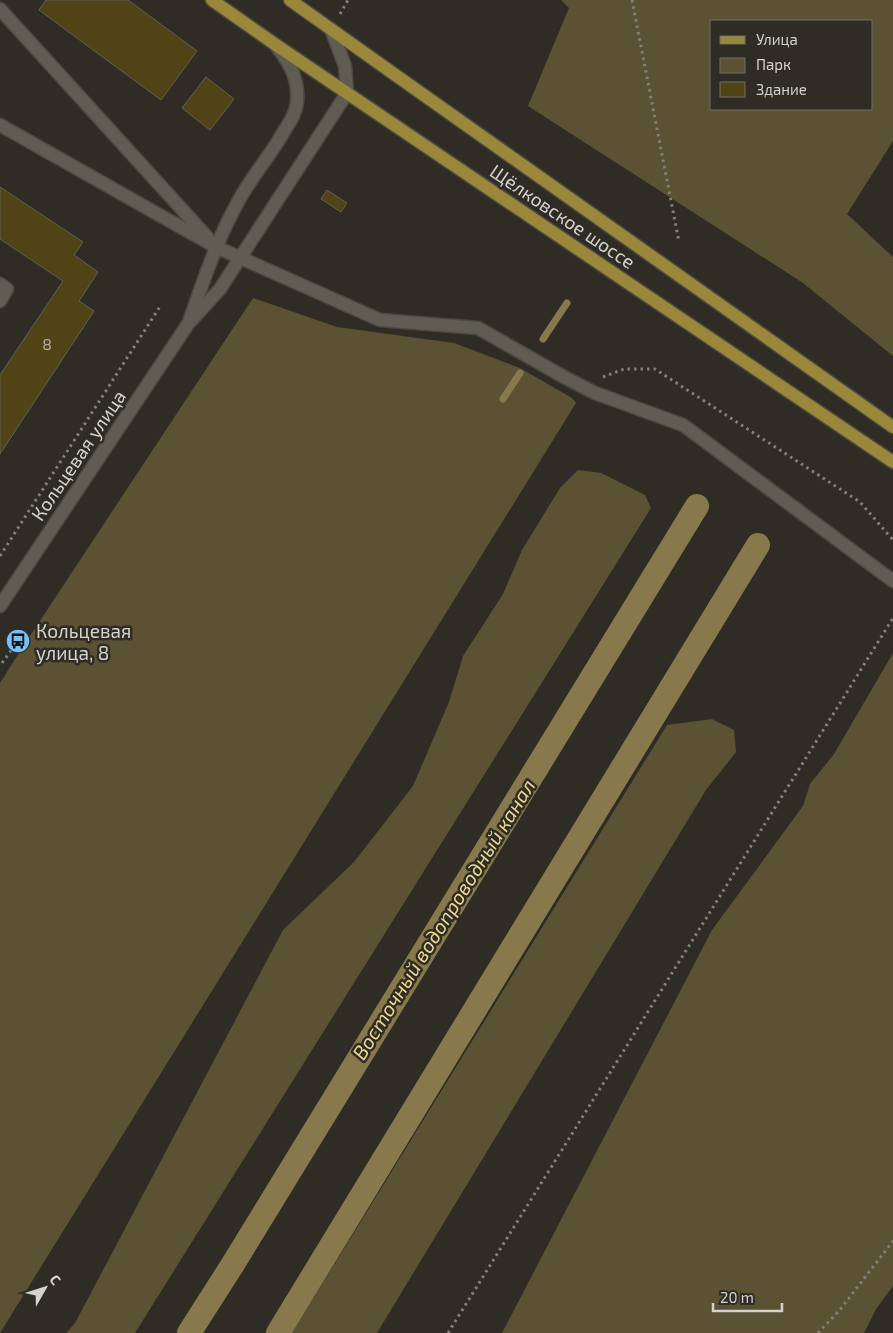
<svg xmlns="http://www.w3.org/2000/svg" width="893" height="1333" viewBox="0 0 893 1333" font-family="'Exo 2',sans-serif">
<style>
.green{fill:#5b5233;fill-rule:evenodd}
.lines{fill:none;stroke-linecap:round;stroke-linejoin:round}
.stream{stroke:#87794c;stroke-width:7}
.canal{stroke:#87794c;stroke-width:24}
.building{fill:#504316;stroke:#636057}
.minor-casing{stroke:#4b4943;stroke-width:15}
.major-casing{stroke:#4b4943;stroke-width:15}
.path{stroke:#828079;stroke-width:3;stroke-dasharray:2.5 4;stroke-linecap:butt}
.minor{stroke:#5f5c53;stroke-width:12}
.major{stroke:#9b873a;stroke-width:12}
.labels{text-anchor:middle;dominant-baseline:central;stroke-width:5;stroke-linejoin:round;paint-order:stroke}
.number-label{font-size:16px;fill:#b3ae9f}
.street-label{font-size:19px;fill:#d4d2cd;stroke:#2e2c24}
.poi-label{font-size:19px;fill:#d4d2cd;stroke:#2e2c24;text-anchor:start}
.water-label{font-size:20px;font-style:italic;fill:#eed88f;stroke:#2e2c24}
</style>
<rect width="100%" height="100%" fill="#2e2c24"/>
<path class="green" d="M 561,0 L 893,0 L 893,141 L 847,214 L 893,257 L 893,356 L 803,283 L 528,106 L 569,8 ZM 712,21 L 872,21 L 872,109 L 712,109 Z
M 253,298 L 337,327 L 454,343 L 520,368 L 572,398 L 576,403 L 0,1333 L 0,683 L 24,645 Z
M 578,470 L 601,473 L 645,495 L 651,508 L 135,1333 L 66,1333 L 75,1323 L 283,930 L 354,862 L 413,786 L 449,702 L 463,656 L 503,594 L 522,550 L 560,488 Z
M 893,653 L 893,1286 L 876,1309 L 864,1333 L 502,1333 L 712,930 L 803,806 L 810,784 L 834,754 Z
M 712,719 L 734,730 L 736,752 L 706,790 L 377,1333 L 292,1333 L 667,725 Z"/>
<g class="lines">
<path class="stream" d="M 543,339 L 567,303
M 503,399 L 520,373"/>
<path class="canal" d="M 189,1333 L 233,1264 L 697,506
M 278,1333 L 758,545"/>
</g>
<path class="building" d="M 46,0 L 128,0 L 197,51 L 161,100 L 39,10 Z
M 206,77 L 234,99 L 210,130 L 182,108 Z
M 0,187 L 83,242 L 74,255 L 98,272 L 79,301 L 94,311 L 0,454 L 0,375 L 63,281 L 0,239 Z
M 327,190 L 347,203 L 341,212 L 321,199 Z"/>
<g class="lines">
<g class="minor-casing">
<path id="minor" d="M 0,9 L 208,238
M 0,125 L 216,247 L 380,320 L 478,328 L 564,377 L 595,393 L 683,425 L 893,581
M 0,284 L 7,289 L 0,301
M 190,319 C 204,279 218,237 239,200 C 252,176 270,156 283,133 C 289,123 296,114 297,102 C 299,80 290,63 277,47
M 0,606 L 188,324 L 220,289 L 347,93 L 345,66 L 331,29"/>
</g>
<g class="major-casing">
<path id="major" d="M 212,0 L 276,45 L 893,462
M 290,0 L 394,74 L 893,427"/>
</g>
<path class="path" d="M 632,0 L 679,242
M 340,14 L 348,0
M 603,377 L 624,369 L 655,369 L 860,502 L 893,540
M 0,556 L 161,305
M 2,663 L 18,641
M 448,1333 L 893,618
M 818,1333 L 839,1311 L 893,1241"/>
<use href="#minor" class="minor"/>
<use href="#major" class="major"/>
</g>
<defs>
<g id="bus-disc" transform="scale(1.25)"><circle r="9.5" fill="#77bff7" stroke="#2e2c24"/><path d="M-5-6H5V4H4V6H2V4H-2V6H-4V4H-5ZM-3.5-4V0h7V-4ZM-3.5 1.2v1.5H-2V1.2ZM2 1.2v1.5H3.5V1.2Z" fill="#111"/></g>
</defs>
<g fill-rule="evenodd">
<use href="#bus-disc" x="18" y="641"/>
</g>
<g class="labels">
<g class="number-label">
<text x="47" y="343">8</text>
</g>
<g class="street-label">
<text transform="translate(563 216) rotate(34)">Щёлковское шоссе</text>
<text transform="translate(78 455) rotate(-56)">Кольцевая улица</text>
</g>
<g class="poi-label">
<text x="36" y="630">Кольцевая<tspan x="36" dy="22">улица, 8</tspan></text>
</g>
<g class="water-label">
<text transform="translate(443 919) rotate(-58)">Восточный водопроводный канал</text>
</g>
</g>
<rect x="710" y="20" width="162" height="90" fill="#2e2c24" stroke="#706e68"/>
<rect x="720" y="36" width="25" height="8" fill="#9b873a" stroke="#706e68"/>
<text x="756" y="45" font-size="15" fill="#d4d2cd">Улица</text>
<rect x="720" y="58" width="25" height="15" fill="#5b5233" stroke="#706e68"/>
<text x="756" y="70" font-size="15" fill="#d4d2cd">Парк</text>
<rect x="720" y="82" width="25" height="15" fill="#504316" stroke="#706e68"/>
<text x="756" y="95" font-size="15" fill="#d4d2cd">Здание</text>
<g transform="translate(45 1288) rotate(51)" stroke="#2e2c24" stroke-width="4" paint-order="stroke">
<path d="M0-4L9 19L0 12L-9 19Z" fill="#d4d2cd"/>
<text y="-8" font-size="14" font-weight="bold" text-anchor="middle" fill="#d4d2cd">С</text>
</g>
<path d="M713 1303v8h69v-8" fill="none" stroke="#d4d2cd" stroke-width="2.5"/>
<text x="720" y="1303" font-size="15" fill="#d4d2cd" stroke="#2e2c24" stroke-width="4" paint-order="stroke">20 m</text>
</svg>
